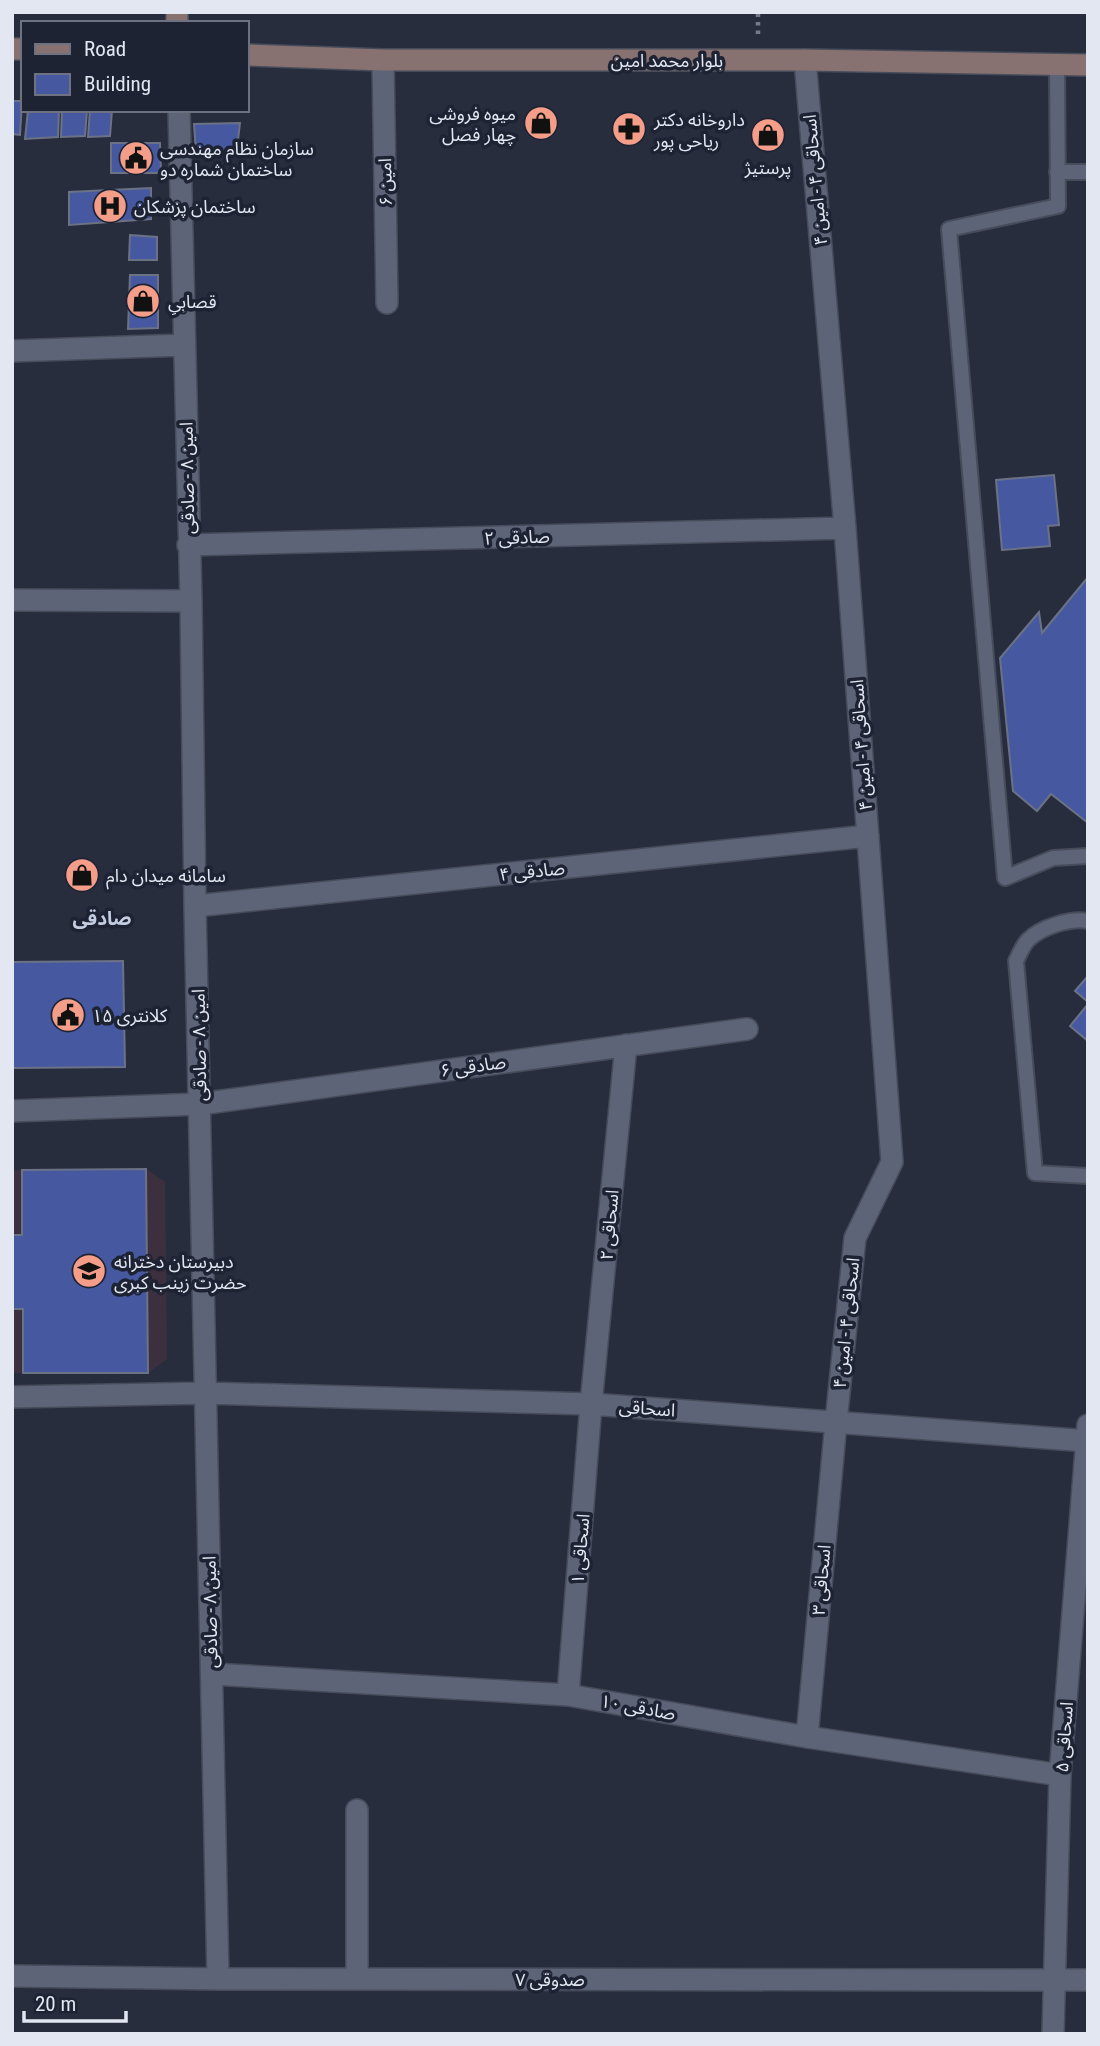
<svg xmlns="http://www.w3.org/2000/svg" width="1100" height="2046" viewBox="0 0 1100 2046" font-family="'Roboto Condensed','Noto Sans Arabic',sans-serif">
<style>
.education{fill:#3c303f}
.building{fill:#4658a0;stroke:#6b7286;stroke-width:2}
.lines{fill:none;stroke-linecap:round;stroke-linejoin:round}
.lane-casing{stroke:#474c5a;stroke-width:18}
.street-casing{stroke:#474c5a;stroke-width:24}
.secondary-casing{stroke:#474c5a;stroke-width:24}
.path{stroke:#757988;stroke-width:4.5;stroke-dasharray:3.5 5;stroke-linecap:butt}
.lane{stroke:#5e6478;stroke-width:14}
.street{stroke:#5e6478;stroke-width:21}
.secondary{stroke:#877171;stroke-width:21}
.labels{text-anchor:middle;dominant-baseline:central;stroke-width:7;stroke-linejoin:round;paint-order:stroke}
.street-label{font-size:18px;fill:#e3e7f2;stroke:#1e2334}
.poi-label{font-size:18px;fill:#e3e7f2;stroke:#1e2334;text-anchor:start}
.neighbourhood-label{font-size:19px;font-weight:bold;fill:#c4cce2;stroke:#1e2334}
</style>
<rect width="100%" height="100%" fill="#282d3e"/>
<path class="education" d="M 146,1169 L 165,1182 L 167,1359 L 148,1373 L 12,1373 L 12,1170 Z"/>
<path class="building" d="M 12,101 L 22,101 L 20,135 L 12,134 Z
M 28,110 L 59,110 L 58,137 L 25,139 Z
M 62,110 L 87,110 L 85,136 L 61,137 Z
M 90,110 L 112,110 L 110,136 L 88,137 Z
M 240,123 L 236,157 L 196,153 L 194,124 Z
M 111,143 L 160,143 L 161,173 L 111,173 Z
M 151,188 L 151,219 L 69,225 L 69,192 Z
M 130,235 L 157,237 L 157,260 L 129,260 Z
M 130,275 L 158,275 L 158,328 L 128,329 Z
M 1054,475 L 1059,525 L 1048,526 L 1050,546 L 1002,550 L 996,480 Z
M 1088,577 L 1088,823 L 1051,794 L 1037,811 L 1013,791 L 1000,658 L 1039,612 L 1042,633 Z
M 123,961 L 125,1067 L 12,1068 L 12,962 Z
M 1088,976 L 1088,1002 L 1075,991 Z
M 1088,1004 L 1088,1041 L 1070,1026 Z
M 146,1169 L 148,1373 L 23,1373 L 23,1309 L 12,1309 L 12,1235 L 22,1235 L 22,1170 Z"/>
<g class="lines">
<g class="lane-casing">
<path id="lane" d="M 1057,64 L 1058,206 L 949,229 L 1005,878 L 1053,858 L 1088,856
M 1057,172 L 1088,172
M 1088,921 C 1070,918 1041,927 1028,940 C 1023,945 1019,955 1016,961 L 1035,1173 L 1088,1176"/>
</g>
<g class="street-casing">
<path id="street" d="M 383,60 L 387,303
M 805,60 L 845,528 L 892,1162 L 855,1238 L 836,1422 L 807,1737
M 179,110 L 191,601 L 195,906 L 218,1979
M 12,351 L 184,345
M 188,545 L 845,528
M 12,600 L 191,601
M 195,906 L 868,836
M 12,1111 L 200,1104 L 747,1029
M 12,1397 L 206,1393 L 591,1404 L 1088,1441
M 212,1674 L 568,1695 L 807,1737 L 1060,1775
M 568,1695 L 591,1404 L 626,1045
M 12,1976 L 218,1979 L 1088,1980
M 357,1978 L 357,1810
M 1053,2034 L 1060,1775 L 1088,1425"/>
</g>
<g class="secondary-casing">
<path id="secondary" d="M 177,12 L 177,23
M 12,49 L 23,49
M 247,55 L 383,60 L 805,60 L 1088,65"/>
</g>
<path class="path" d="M 758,34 L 758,12"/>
<use href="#lane" class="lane"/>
<use href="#street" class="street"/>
<use href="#secondary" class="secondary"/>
</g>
<defs>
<g id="shop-disc" transform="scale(1.75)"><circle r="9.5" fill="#f49e89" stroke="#1e2334"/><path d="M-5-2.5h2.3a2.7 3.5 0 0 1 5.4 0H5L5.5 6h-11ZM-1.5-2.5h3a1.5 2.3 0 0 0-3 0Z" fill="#111"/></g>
<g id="pharmacy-disc" transform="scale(1.75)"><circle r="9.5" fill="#f49e89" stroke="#1e2334"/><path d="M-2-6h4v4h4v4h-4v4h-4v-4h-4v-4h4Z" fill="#111"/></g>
<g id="civic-disc" transform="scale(1.75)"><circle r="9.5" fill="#f49e89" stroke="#1e2334"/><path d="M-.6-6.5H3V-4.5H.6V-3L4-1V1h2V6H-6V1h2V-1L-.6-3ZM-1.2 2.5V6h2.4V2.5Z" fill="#111"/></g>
<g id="hospital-disc" transform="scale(1.75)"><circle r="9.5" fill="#f49e89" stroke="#1e2334"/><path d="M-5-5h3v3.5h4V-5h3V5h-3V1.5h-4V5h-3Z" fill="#111"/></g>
<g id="school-disc" transform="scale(1.75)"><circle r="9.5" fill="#f49e89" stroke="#1e2334"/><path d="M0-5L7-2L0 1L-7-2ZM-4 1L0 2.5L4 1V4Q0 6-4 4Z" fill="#111"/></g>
</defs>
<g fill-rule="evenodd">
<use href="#shop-disc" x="541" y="123"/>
<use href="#pharmacy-disc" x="629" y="129"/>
<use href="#shop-disc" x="768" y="135"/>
<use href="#civic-disc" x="136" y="158"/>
<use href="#hospital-disc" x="110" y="206"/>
<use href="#shop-disc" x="143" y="301"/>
<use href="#shop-disc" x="82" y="875"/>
<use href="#civic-disc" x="68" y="1015"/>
<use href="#school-disc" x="89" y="1271"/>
</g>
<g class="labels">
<g class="street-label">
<text x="667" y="60">بلوار محمد امین</text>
<text transform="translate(815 180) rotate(-95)">اسحاقی ۴ - امین ۴</text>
<text transform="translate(385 182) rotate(-91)">امین ۶</text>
<text transform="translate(187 478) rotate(-91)">امین ۸ - صادقی</text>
<text transform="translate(517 537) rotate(-2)">صادقی ۲</text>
<text transform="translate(861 745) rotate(-94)">اسحاقی ۴ - امین ۴</text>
<text transform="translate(532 871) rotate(-6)">صادقی ۴</text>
<text transform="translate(199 1045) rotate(-91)">امین ۸ - صادقی</text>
<text transform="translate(473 1066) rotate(-8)">صادقی ۶</text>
<text transform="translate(609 1225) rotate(-85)">اسحاقی ۲</text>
<text transform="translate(846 1323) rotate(-84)">اسحاقی ۴ - امین ۴</text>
<text transform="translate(647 1408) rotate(4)">اسحاقی</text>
<text transform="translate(580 1549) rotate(-85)">اسحاقی ۱</text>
<text transform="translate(821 1580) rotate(-85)">اسحاقی ۳</text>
<text transform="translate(210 1612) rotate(-91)">امین ۸ - صادقی</text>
<text transform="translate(638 1707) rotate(10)">صادقی ۱۰</text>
<text transform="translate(1064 1737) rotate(-86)">اسحاقی ۵</text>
<text x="550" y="1979">صدوقی ۷</text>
</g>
<g class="poi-label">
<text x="516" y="113" text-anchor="end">میوه فروشی<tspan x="516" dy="21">چهار فصل</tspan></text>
<text x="654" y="119">داروخانه دکتر<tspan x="654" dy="21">ریاحی پور</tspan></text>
<text x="160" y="148">سازمان نظام مهندسی<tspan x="160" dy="21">ساختمان شماره دو</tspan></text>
<text x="768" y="167" text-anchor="middle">پرستیژ</text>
<text x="134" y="206">ساختمان پزشکان</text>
<text x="168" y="301">قصابیِ</text>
<text x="106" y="875">سامانه میدان دام</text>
<text x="92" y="1015">کلانتری ۱۵</text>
<text x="114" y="1261">دبیرستان دخترانه<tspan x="114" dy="21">حضرت زینب کبری</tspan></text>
</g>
<g class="neighbourhood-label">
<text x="102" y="918">صادقی</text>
</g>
</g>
<rect width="1100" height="2046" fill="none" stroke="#e3e7f2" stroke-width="28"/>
<rect x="21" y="21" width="228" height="91" fill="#1e2334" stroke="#6d7180" stroke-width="2"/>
<rect x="35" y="44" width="35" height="10" fill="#877171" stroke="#6d7180" stroke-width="2"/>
<text x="84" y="56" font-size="21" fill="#e3e7f2">Road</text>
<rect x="35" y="74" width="35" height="21" fill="#4658a0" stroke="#6d7180" stroke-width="2"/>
<text x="84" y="91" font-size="21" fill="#e3e7f2">Building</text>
<path d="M24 2011v10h102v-10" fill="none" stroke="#e3e7f2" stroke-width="3.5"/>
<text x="35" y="2011" font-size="21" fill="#e3e7f2" stroke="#1e2334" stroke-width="5" paint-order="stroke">20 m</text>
</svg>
